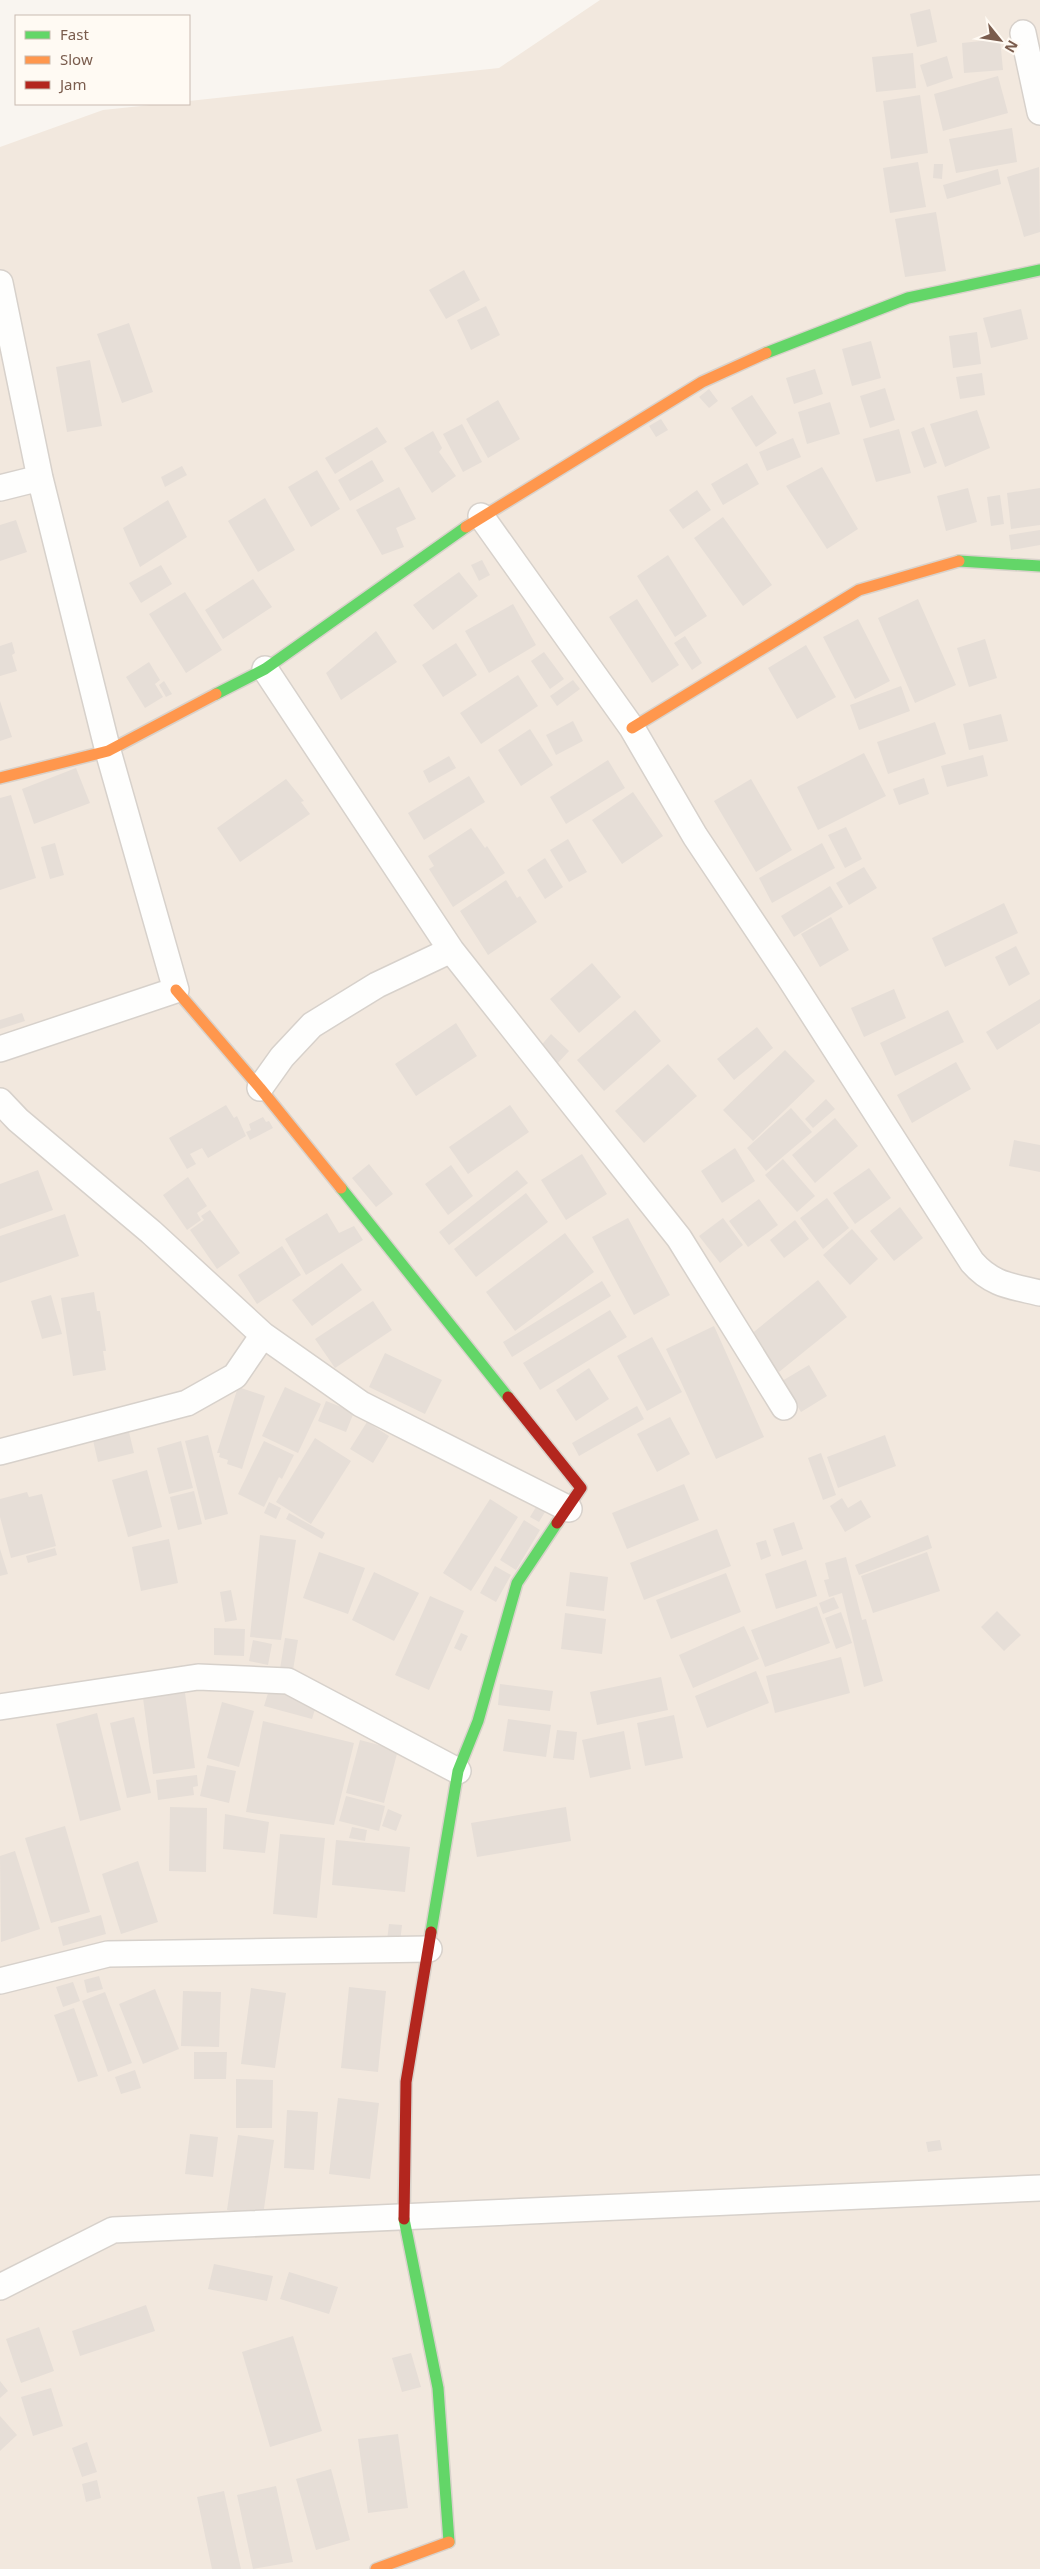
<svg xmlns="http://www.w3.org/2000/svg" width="1040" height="2569" viewBox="0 0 1040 2569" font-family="'Noto Sans',sans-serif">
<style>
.residential{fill:#f2e8de}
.building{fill:#e6ded7}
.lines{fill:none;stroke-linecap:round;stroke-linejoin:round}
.street-casing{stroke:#d7d1cb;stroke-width:28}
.fast-casing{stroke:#d9d2cb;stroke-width:14}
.slow-casing{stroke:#d9d2cb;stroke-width:14}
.jam-casing{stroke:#d9d2cb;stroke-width:14}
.street{stroke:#fefefd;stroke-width:25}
.fast{stroke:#63d668;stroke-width:11}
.slow{stroke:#ff974d;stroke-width:11}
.jam{stroke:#b3261e;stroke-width:11}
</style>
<rect width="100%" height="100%" fill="#f9f5f0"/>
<path class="residential" d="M 600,0 L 1040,0 L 1040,2569 L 0,2569 L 0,147 L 103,110 L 160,104 L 189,104 L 189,101 L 499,68 Z"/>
<path class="building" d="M 930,9 L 937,42 L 917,47 L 910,14 Z
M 1000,39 L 1003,70 L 964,73 L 962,43 Z
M 913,53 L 916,88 L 876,92 L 872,57 Z
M 947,56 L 953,78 L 927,87 L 920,65 Z
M 998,76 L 1008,113 L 943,131 L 934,94 Z
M 920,95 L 928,153 L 891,159 L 883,101 Z
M 1012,128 L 1017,162 L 956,173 L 949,139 Z
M 918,162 L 926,207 L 890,213 L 883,168 Z
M 934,164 L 943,164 L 942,179 L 933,178 Z
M 1039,167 L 1040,232 L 1024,237 L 1007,177 Z
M 998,169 L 1001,184 L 947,199 L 943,185 Z
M 936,212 L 946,271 L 905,277 L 895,219 Z
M 464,270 L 480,300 L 446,319 L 429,290 Z
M 486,306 L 500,335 L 471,350 L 457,320 Z
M 1021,309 L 1028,339 L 991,348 L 983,318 Z
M 129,323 L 153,392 L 122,403 L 97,334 Z
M 977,332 L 981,364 L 953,368 L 949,336 Z
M 871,341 L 881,378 L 852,386 L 842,349 Z
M 90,360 L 102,426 L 67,432 L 56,367 Z
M 815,369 L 823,394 L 794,404 L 786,378 Z
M 982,373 L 985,395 L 960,399 L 956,377 Z
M 885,388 L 895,420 L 870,428 L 860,396 Z
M 709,389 L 718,401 L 709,408 L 699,397 Z
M 752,395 L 777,433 L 756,447 L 731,408 Z
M 498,400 L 520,439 L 488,458 L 466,419 Z
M 830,402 L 840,434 L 807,444 L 798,412 Z
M 977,410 L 990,448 L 945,467 L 930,424 Z
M 661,419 L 668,430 L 656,437 L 649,426 Z
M 462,424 L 482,462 L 463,472 L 443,434 Z
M 377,427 L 387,442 L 335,474 L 325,458 Z
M 924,427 L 937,463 L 924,468 L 911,432 Z
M 899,429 L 911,473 L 876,482 L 863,439 Z
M 433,431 L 442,448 L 439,452 L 456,476 L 432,493 L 404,448 Z
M 793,438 L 801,457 L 767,471 L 759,452 Z
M 372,460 L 384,481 L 350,501 L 338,480 Z
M 747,463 L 759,484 L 723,505 L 711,484 Z
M 182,466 L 187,475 L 165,487 L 161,477 Z
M 822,467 L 858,529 L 827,549 L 786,486 Z
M 317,470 L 340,509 L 311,527 L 288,487 Z
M 399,487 L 416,519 L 396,528 L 404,547 L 382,555 L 356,510 Z
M 968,488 L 977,522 L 946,531 L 937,496 Z
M 1040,488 L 1040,525 L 1011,529 L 1007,493 Z
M 697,490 L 711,510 L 683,529 L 669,510 Z
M 1000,495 L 1004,524 L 991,526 L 987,497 Z
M 265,498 L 295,550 L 258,572 L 228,521 Z
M 168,500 L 187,537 L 140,567 L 123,528 Z
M 723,517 L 772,585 L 743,606 L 694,538 Z
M 16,520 L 27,552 L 0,561 L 0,525 Z
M 1040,530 L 1040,545 L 1011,550 L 1009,535 Z
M 668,555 L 707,616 L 675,637 L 637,576 Z
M 482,560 L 490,575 L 479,581 L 471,565 Z
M 161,565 L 172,584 L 141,603 L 129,583 Z
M 459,572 L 478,596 L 433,630 L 413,605 Z
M 253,579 L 272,607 L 223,639 L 205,610 Z
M 185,592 L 222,650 L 186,673 L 149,614 Z
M 637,599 L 679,665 L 652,683 L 609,617 Z
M 918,599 L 956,685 L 915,703 L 878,618 Z
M 513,604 L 536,645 L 489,673 L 465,631 Z
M 858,619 L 890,681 L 855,699 L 823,637 Z
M 376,631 L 397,662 L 341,700 L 326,673 Z
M 685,636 L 702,663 L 692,670 L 674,643 Z
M 985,639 L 997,678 L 969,687 L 957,648 Z
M 12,642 L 15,653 L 12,655 L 17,671 L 0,676 L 0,646 Z
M 456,643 L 477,675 L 443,697 L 422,665 Z
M 806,645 L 836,697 L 797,719 L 768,668 Z
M 544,652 L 564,679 L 550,689 L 531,661 Z
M 149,662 L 160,680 L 155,684 L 163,697 L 145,708 L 126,677 Z
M 518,675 L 538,706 L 481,744 L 460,713 Z
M 573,680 L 580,689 L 557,706 L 550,696 Z
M 164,681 L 172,694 L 166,697 L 159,685 Z
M 901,686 L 910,711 L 859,730 L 850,705 Z
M 0,701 L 12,737 L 0,741 Z
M 1001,714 L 1008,741 L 969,750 L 963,724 Z
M 573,721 L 583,741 L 556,755 L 546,735 Z
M 935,722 L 946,754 L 888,774 L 877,742 Z
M 530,729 L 553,765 L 521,786 L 498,750 Z
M 864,753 L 886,796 L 818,830 L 797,787 Z
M 983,755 L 988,776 L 947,787 L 941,766 Z
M 449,756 L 456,768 L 429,783 L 423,771 Z
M 608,760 L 625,788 L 566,824 L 550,797 Z
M 76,768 L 90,803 L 34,824 L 22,789 Z
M 469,776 L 485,802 L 424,840 L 408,813 Z
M 924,778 L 929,794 L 899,805 L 893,789 Z
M 286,779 L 304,801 L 301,802 L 310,814 L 240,862 L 217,828 Z
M 751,779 L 792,850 L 756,872 L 714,801 Z
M 633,792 L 663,836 L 622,864 L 592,820 Z
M 11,795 L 36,878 L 0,890 L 0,798 Z
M 846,827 L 862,859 L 845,868 L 828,835 Z
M 471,828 L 485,848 L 487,846 L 505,873 L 453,907 L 429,869 L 434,866 L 428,856 Z
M 568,839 L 587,872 L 569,882 L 550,850 Z
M 55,843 L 64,875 L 50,879 L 41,847 Z
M 822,843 L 835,868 L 772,903 L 759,878 Z
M 545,858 L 563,887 L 545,899 L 527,870 Z
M 864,867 L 877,888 L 849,905 L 836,883 Z
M 506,880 L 517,898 L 520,896 L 537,922 L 488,955 L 460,911 Z
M 830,886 L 843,907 L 794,937 L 781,916 Z
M 1004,903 L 1018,933 L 945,967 L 932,938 Z
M 831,917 L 849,950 L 820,967 L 801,934 Z
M 1016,946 L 1030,974 L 1009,986 L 995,957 Z
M 592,963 L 621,997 L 579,1033 L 550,999 Z
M 894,989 L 906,1018 L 864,1037 L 851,1008 Z
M 1040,999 L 1040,1023 L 997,1050 L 986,1032 Z
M 635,1010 L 661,1041 L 604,1091 L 577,1060 Z
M 948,1010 L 964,1042 L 895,1076 L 880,1043 Z
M 22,1013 L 25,1021 L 0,1029 L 0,1020 Z
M 456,1023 L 477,1056 L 416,1096 L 395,1064 Z
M 757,1027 L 773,1048 L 734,1080 L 717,1059 Z
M 551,1034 L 569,1051 L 556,1065 L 538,1049 Z
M 785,1050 L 815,1081 L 753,1141 L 723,1110 Z
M 956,1062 L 971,1089 L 912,1123 L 897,1095 Z
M 668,1064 L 697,1096 L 644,1143 L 615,1111 Z
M 826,1099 L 835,1109 L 813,1128 L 805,1119 Z
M 226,1105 L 234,1118 L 237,1116 L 246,1136 L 208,1158 L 202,1148 L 190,1154 L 196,1164 L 187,1169 L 169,1138 Z
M 510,1105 L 529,1132 L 468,1174 L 449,1147 Z
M 791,1108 L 812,1132 L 766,1171 L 747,1148 Z
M 263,1117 L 266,1122 L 269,1121 L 273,1128 L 250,1140 L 246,1132 L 251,1130 L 249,1124 Z
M 835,1118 L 858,1146 L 815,1183 L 792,1155 Z
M 1014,1140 L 1040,1145 L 1040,1172 L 1009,1166 Z
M 735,1148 L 755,1181 L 722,1203 L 701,1171 Z
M 582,1154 L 607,1194 L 566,1220 L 541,1180 Z
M 783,1159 L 815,1196 L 797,1212 L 765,1175 Z
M 369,1164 L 393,1194 L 376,1207 L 352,1178 Z
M 451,1165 L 473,1196 L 448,1215 L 425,1184 Z
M 869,1168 L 891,1198 L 855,1224 L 833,1193 Z
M 38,1170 L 53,1210 L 0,1229 L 0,1184 Z
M 517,1170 L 528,1183 L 449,1245 L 439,1232 Z
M 188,1177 L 207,1206 L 197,1213 L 201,1220 L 187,1230 L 163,1195 Z
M 526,1193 L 548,1222 L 476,1277 L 454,1249 Z
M 827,1198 L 849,1228 L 823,1249 L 800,1218 Z
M 759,1199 L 778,1225 L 748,1247 L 729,1221 Z
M 900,1207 L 923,1238 L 894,1261 L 870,1231 Z
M 210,1210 L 240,1253 L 217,1269 L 190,1230 L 204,1220 L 201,1216 Z
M 327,1213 L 339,1233 L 354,1226 L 363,1240 L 306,1275 L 285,1239 Z
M 65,1214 L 79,1256 L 0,1283 L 0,1236 Z
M 628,1218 L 670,1295 L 634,1315 L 592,1237 Z
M 723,1218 L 743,1245 L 720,1263 L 699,1236 Z
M 795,1220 L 809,1239 L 784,1258 L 770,1240 Z
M 852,1229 L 878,1259 L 850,1285 L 823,1255 Z
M 565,1233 L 594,1272 L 515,1331 L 486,1292 Z
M 282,1246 L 301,1275 L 257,1304 L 238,1275 Z
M 342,1263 L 362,1290 L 312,1326 L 292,1300 Z
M 818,1280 L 847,1317 L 779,1372 L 750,1335 Z
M 602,1281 L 611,1296 L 512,1357 L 503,1342 Z
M 94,1292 L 97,1311 L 100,1311 L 106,1351 L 103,1351 L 106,1370 L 73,1376 L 61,1298 Z
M 51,1295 L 62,1334 L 42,1339 L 31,1301 Z
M 373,1301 L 392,1330 L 335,1368 L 315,1339 Z
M 610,1310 L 627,1337 L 540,1390 L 523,1363 Z
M 714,1326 L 764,1437 L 716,1459 L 666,1349 Z
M 652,1337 L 682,1392 L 647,1411 L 617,1356 Z
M 385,1353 L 442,1380 L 425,1414 L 369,1387 Z
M 809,1365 L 827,1396 L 801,1412 L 782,1381 Z
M 589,1368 L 609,1399 L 576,1421 L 556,1390 Z
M 238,1387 L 265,1396 L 242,1469 L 227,1464 L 228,1460 L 219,1457 L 220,1453 L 217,1453 Z
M 285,1387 L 321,1404 L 298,1453 L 262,1436 Z
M 326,1401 L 354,1412 L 346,1432 L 318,1421 Z
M 637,1406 L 644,1419 L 579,1456 L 572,1443 Z
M 670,1417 L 690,1454 L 657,1472 L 637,1434 Z
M 367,1422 L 389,1436 L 373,1463 L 350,1449 Z
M 128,1428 L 134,1453 L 98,1462 L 92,1436 Z
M 208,1435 L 228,1514 L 205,1520 L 185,1441 Z
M 885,1435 L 896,1466 L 838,1488 L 827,1457 Z
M 315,1438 L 351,1461 L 311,1524 L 276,1502 Z
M 181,1441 L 193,1488 L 169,1494 L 157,1448 Z
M 264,1441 L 294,1455 L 282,1479 L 279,1477 L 264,1507 L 238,1494 Z
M 821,1453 L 836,1495 L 823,1500 L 808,1458 Z
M 147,1470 L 162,1527 L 128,1537 L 112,1480 Z
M 684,1484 L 699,1520 L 627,1549 L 612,1513 Z
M 194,1491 L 202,1524 L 178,1530 L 170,1497 Z
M 27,1492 L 29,1497 L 42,1494 L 56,1546 L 11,1558 L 0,1517 L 0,1499 Z
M 842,1498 L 848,1508 L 861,1500 L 871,1517 L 845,1532 L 830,1506 Z
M 490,1499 L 518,1517 L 471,1591 L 443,1573 Z
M 269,1502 L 281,1508 L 276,1519 L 264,1513 Z
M 539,1502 L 548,1507 L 539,1522 L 530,1517 Z
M 289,1513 L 325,1533 L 322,1539 L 286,1519 Z
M 524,1520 L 540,1530 L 516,1570 L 500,1560 Z
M 794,1522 L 803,1549 L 782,1556 L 773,1529 Z
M 717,1529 L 731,1566 L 644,1600 L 630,1563 Z
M 260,1535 L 296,1540 L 281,1640 L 250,1637 Z
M 928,1535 L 932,1548 L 859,1575 L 855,1565 Z
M 169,1539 L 178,1583 L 141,1591 L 132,1547 Z
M 766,1540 L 771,1556 L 761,1560 L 756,1543 Z
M 55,1548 L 57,1555 L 28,1563 L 26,1556 Z
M 0,1549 L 8,1574 L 0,1576 Z
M 319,1552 L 365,1568 L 348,1614 L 303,1598 Z
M 927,1552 L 940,1591 L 873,1613 L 861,1576 Z
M 846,1557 L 862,1620 L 866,1619 L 883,1681 L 864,1687 L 842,1593 L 829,1597 L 824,1580 L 829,1579 L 825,1563 Z
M 806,1560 L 817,1596 L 776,1609 L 765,1574 Z
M 495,1566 L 511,1575 L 496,1602 L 480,1593 Z
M 374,1572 L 419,1593 L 394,1641 L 352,1620 Z
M 570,1572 L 608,1577 L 604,1611 L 566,1606 Z
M 726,1573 L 741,1612 L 671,1639 L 656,1600 Z
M 231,1590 L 237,1620 L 225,1622 L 220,1592 Z
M 430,1596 L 464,1611 L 429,1690 L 395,1675 Z
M 834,1597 L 839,1608 L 823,1614 L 819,1603 Z
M 817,1606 L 830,1643 L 765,1667 L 751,1630 Z
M 997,1611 L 1021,1635 L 1004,1651 L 981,1627 Z
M 841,1612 L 852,1643 L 836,1649 L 825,1618 Z
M 565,1613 L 606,1619 L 602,1654 L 561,1649 Z
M 744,1626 L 759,1659 L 693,1688 L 679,1655 Z
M 214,1628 L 245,1629 L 244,1656 L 214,1655 Z
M 461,1633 L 468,1636 L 461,1651 L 454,1648 Z
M 285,1638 L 298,1640 L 293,1670 L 280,1669 Z
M 253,1640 L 272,1644 L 268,1665 L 249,1661 Z
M 841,1657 L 850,1693 L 775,1713 L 766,1676 Z
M 756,1671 L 769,1703 L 707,1728 L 695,1696 Z
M 661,1677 L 668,1710 L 597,1725 L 590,1692 Z
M 500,1684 L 553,1691 L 550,1711 L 498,1705 Z
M 269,1690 L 317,1703 L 312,1719 L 264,1706 Z
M 185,1693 L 195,1768 L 153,1774 L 143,1698 Z
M 222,1702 L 254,1711 L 239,1767 L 207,1758 Z
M 97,1713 L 121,1810 L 80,1821 L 56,1724 Z
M 674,1715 L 683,1758 L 645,1766 L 637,1723 Z
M 134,1717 L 151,1793 L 127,1798 L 110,1723 Z
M 508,1719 L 551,1725 L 546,1757 L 503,1751 Z
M 263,1721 L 354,1743 L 334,1825 L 246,1812 Z
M 557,1730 L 577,1732 L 574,1760 L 553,1758 Z
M 624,1731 L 631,1769 L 590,1778 L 582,1740 Z
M 360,1740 L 398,1750 L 384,1803 L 346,1793 Z
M 207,1765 L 236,1771 L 229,1803 L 200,1796 Z
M 197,1775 L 198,1786 L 193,1787 L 194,1795 L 158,1800 L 156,1780 Z
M 346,1796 L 385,1806 L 379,1831 L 339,1821 Z
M 170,1807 L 207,1808 L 206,1872 L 169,1871 Z
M 566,1807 L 571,1841 L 477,1857 L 471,1823 Z
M 388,1809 L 402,1815 L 396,1831 L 382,1826 Z
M 225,1814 L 269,1822 L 265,1853 L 223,1849 Z
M 65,1826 L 90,1912 L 51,1923 L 25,1838 Z
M 352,1827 L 367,1830 L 365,1841 L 349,1838 Z
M 280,1834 L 325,1838 L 317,1918 L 273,1914 Z
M 336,1840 L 410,1847 L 405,1892 L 332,1885 Z
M 15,1851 L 40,1929 L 1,1942 L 0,1856 Z
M 138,1861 L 158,1922 L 121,1934 L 102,1874 Z
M 101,1915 L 106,1934 L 63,1946 L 58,1927 Z
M 389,1924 L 402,1925 L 400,1942 L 387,1941 Z
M 99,1976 L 103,1989 L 87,1993 L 84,1980 Z
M 73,1982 L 80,2001 L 63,2007 L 56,1987 Z
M 349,1987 L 386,1991 L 378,2072 L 341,2068 Z
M 251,1988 L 286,1993 L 275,2068 L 241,2064 Z
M 155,1989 L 179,2049 L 143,2064 L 119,2004 Z
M 183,1991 L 221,1992 L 219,2047 L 181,2046 Z
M 105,1992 L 132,2063 L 108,2072 L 82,2001 Z
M 74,2008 L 98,2076 L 78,2082 L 54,2015 Z
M 194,2052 L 227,2052 L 226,2079 L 194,2079 Z
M 135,2070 L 141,2088 L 121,2094 L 115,2077 Z
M 236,2079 L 273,2080 L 272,2128 L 236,2128 Z
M 338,2098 L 379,2103 L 370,2179 L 329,2174 Z
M 287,2110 L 318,2112 L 314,2170 L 284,2168 Z
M 190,2134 L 218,2137 L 213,2177 L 185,2174 Z
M 238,2135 L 274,2140 L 263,2215 L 227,2210 Z
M 940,2140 L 942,2150 L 928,2152 L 926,2142 Z
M 214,2264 L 273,2276 L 267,2301 L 208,2289 Z
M 289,2272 L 338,2287 L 329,2314 L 280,2299 Z
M 146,2305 L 155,2331 L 80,2356 L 72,2331 Z
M 39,2327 L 54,2371 L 21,2383 L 6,2339 Z
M 293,2336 L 322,2431 L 270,2447 L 242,2352 Z
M 411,2353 L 421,2387 L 402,2392 L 392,2358 Z
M 0,2381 L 8,2391 L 0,2398 Z
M 51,2388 L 63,2426 L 33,2436 L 21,2397 Z
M 0,2416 L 17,2435 L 0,2451 Z
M 398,2434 L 408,2508 L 368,2513 L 358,2439 Z
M 87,2442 L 97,2472 L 82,2477 L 72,2448 Z
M 331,2469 L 350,2540 L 316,2550 L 296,2479 Z
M 97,2480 L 101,2498 L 86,2502 L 82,2484 Z
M 276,2486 L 293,2562 L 253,2569 L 237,2495 Z
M 224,2491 L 241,2569 L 212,2569 L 197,2497 Z"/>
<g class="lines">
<g class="street-casing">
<path id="street" d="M 1023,33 L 1040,112
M 0,283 L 40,478 L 108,751 L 176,990 L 0,1049
M 0,488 L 40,478
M 481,516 L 632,728 L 695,836 L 789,977 L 972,1262 C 992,1285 1011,1286 1040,1293
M 265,669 L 451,950
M 260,1088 L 282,1057 L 312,1025 L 377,985 L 451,950 L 679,1238 L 784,1407
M 0,1101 L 18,1120 L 151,1232 L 263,1335 L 361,1404 L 569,1509
M 0,1452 L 187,1403 L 235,1376 L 263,1335
M 0,1707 L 198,1677 L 288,1681 L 458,1771
M 0,1981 L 108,1954 L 429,1949
M 0,2287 L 113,2230 L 1040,2188"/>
</g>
<g class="fast-casing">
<path id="fast" d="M 766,353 L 908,298 L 1040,270
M 959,561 L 1040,566
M 216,694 L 265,669 L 466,527
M 341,1188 L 508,1397
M 431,1932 L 458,1771 L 478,1721 L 517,1583 L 557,1523
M 404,2219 L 438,2388 L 449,2542"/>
</g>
<g class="slow-casing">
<path id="slow" d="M 466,527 L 702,382 L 766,353
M 632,728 L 859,590 L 959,561
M 0,778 L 108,751 L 216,694
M 176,990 L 260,1088 L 341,1188
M 376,2569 L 449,2542"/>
</g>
<g class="jam-casing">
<path id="jam" d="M 508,1397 L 581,1488 L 557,1523
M 404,2219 L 406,2082 L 431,1932"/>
</g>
<use href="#street" class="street"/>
<use href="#fast" class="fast"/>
<use href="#slow" class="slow"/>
<use href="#jam" class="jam"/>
</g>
<rect x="15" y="15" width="175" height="90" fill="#fffaf3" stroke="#cabbb1"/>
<rect x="25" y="31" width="25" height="8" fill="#63d668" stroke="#cabbb1"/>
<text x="60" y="40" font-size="15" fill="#7a5c4d">Fast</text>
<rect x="25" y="56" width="25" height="8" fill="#ff974d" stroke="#cabbb1"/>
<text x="60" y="65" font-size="15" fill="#7a5c4d">Slow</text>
<rect x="25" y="81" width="25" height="8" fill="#b3261e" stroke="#cabbb1"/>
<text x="60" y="90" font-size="15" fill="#7a5c4d">Jam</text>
<g transform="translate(1000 40) rotate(120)" stroke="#fffaf3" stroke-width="4" paint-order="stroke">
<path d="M0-4L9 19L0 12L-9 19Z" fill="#7a5c4d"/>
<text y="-8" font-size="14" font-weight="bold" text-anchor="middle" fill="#7a5c4d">N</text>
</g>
</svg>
